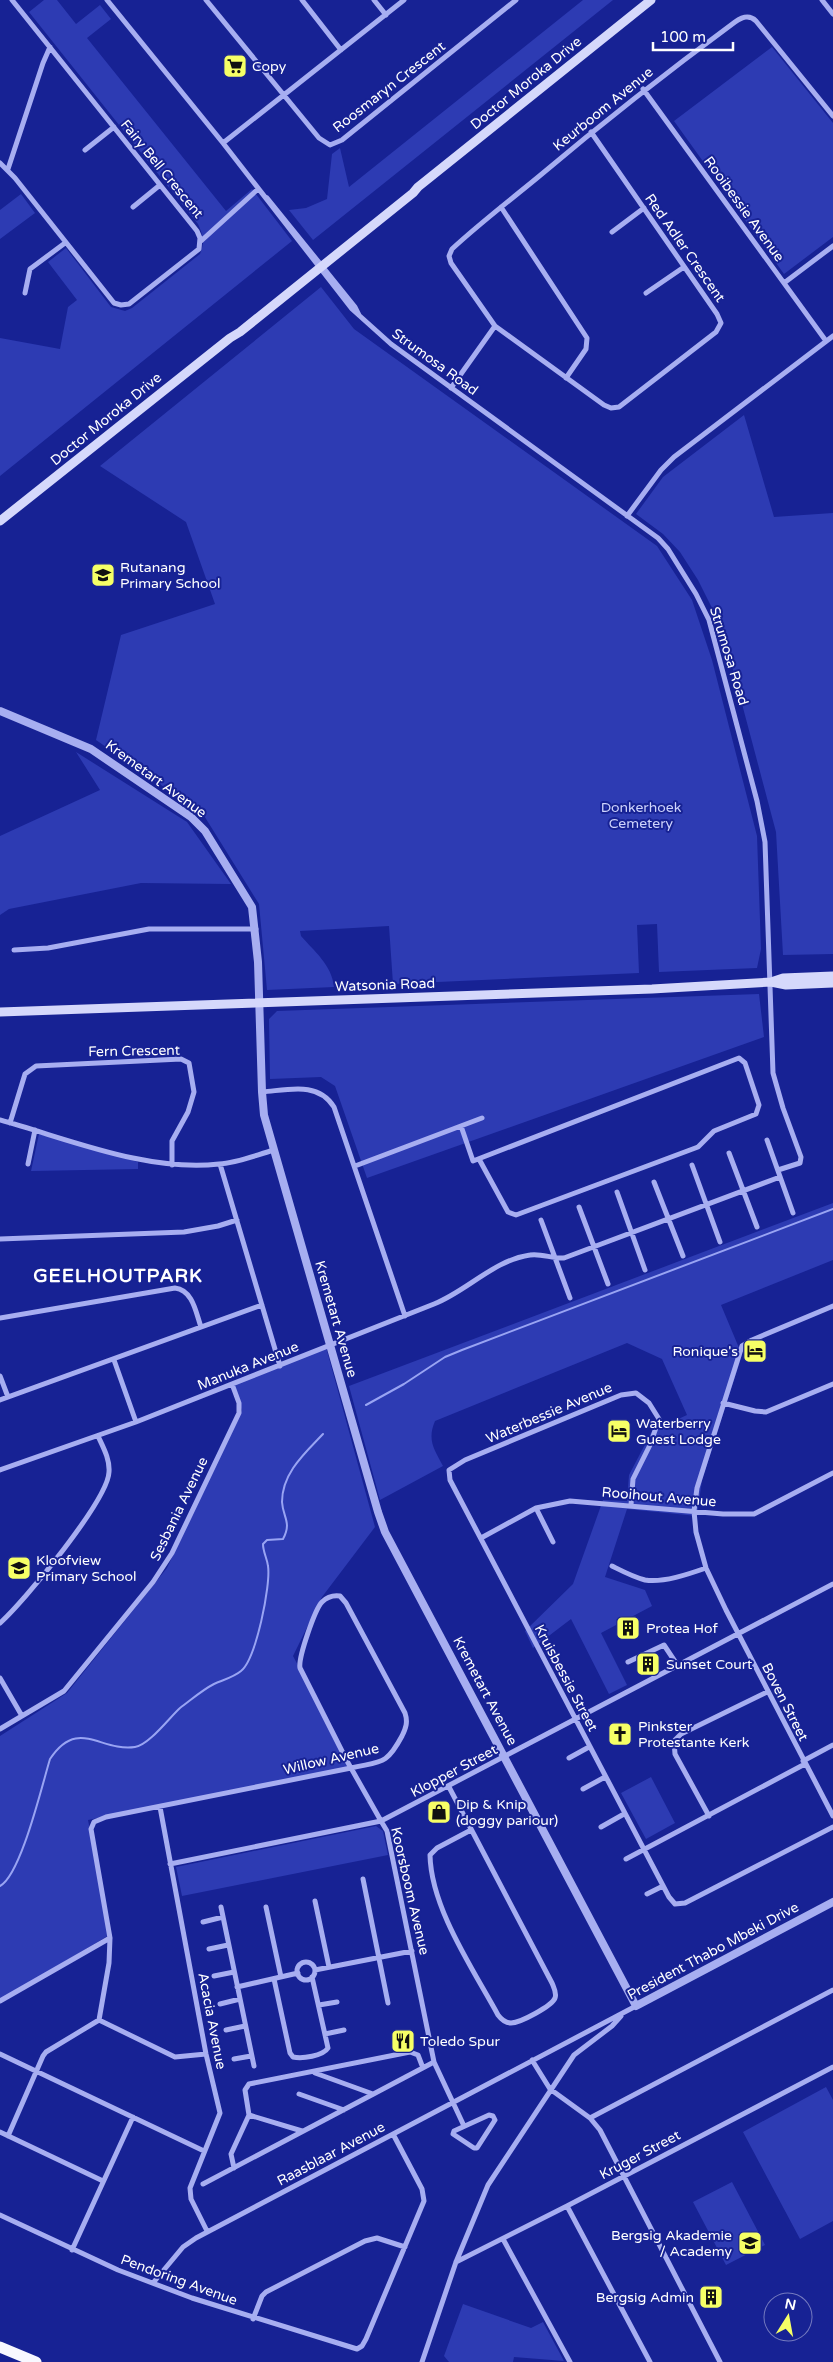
<svg xmlns="http://www.w3.org/2000/svg" width="833" height="2362" viewBox="0 0 833 2362" font-family="'Varela Round',sans-serif">
<style>
.green{fill:#2d3bb3}
.lines{fill:none;stroke-linecap:round;stroke-linejoin:round}
.stream{stroke:#99a4f3;stroke-width:2}
.minor{stroke:#a7aef1;stroke-width:5}
.tertiary{stroke:#a7aef1;stroke-width:8}
.secondary{stroke:#d5d8fb;stroke-width:9}
.trunk{stroke:#f8f8ff;stroke-width:11}
.labels{text-anchor:middle;dominant-baseline:central;stroke-width:4;stroke-linejoin:round;paint-order:stroke}
.poi-label{font-size:14px;fill:#fff;stroke:#172294;text-anchor:start}
.street-label{font-size:14px;fill:#fff;stroke:#172294}
.park-label{font-size:14px;fill:#ced3fc;stroke:#172294}
.district-label{font-size:19px;font-weight:bold;letter-spacing:1px;fill:#fff;stroke:#172294}
</style>
<rect width="100%" height="100%" fill="#172294"/>
<path class="green" d="M 44,0 L 57,0 L 76,24 L 100,5 L 111,19 L 87,38 L 226,211 L 252,189 L 292,241 L 0,476 L 0,338 L 60,349 L 68,307 L 77,300 L 48,262 L 66,248 L 111,307 L 125,311 L 132,308 L 200,254 C 205,242 203,235 198,224 L 29,12 Z
M 583,0 L 613,0 L 313,240 L 289,210 L 306,208 L 327,199 L 332,154 L 340,148 L 349,187 Z
M 772,47 L 833,123 L 833,237 L 784,274 L 674,121 Z
M 21,194 L 35,213 L 0,239 L 0,210 Z
M 321,287 L 354,329 L 657,546 L 692,600 L 712,660 L 757,836 L 761,949 L 757,968 L 659,972 L 657,924 L 637,925 L 639,973 L 393,984 L 389,926 L 300,931 L 301,936 C 314,951 332,965 334,987 L 267,990 L 259,904 L 203,814 L 96,740 L 121,635 L 215,604 L 186,522 L 100,466 Z
M 744,415 L 774,517 L 833,513 L 833,954 L 783,955 L 776,832 L 729,655 L 712,608 L 698,580 L 680,552 L 663,534 L 636,514 L 663,477 Z
M 76,752 L 187,822 L 231,884 L 141,883 L 9,909 L 0,915 L 0,836 L 100,790 Z
M 759,994 L 764,1037 L 367,1178 L 335,1086 L 321,1077 L 270,1079 L 269,1019 L 277,1011 Z
M 39,1134 L 138,1162 L 138,1169 L 31,1171 Z
M 833,1203 L 833,1260 L 721,1305 L 742,1355 L 702,1480 L 697,1516 L 627,1509 L 605,1577 L 645,1590 L 652,1606 L 601,1633 L 627,1685 L 609,1694 L 571,1619 L 533,1648 L 525,1631 L 573,1584 L 603,1500 L 627,1501 L 629,1475 L 652,1431 L 687,1415 L 662,1359 L 627,1343 L 435,1421 C 427,1440 434,1449 443,1466 L 380,1500 L 349,1386 Z
M 326,1347 L 375,1527 L 322,1597 L 293,1656 L 352,1767 L 88,1820 L 111,1934 L 0,2000 L 0,1736 L 67,1693 L 167,1568 L 242,1410 L 232,1384 Z
M 651,1777 L 675,1823 L 646,1839 L 621,1793 Z
M 376,1826 L 383,1831 L 388,1855 L 182,1896 L 176,1867 Z
M 826,2087 L 833,2100 L 833,2221 L 800,2239 L 743,2132 Z
M 732,2182 L 765,2245 L 726,2265 L 693,2202 Z
M 463,2304 L 531,2328 L 543,2322 L 564,2361 L 514,2357 L 513,2362 L 449,2362 L 444,2356 Z"/>
<g class="lines">
<path class="stream" d="M 366,1405 L 404,1384 L 445,1357 L 462,1350 L 833,1209
M 0,1886 C 21,1875 42,1785 50,1759 C 78,1717 100,1752 135,1747 C 149,1745 169,1718 180,1708 C 191,1700 202,1690 214,1684 C 223,1680 234,1677 241,1671 C 256,1659 271,1585 268,1566 C 267,1558 263,1552 263,1544 L 267,1540 L 283,1539 C 292,1522 283,1518 282,1502 C 282,1473 305,1453 323,1434"/>
<path class="minor" d="M 107,0 L 223,143 L 352,309 L 391,344 L 658,538 L 668,549 L 696,594 L 709,620 L 757,801 L 765,842 L 773,1073 L 783,1108 L 801,1157 L 800,1163 L 778,1170
M 206,0 L 319,138 L 330,145 L 342,140 L 516,0
M 302,0 L 341,50
M 374,0 L 386,15
M 822,0 L 833,14
M 643,89 L 826,341
M 591,132 L 717,314 L 721,323 L 716,332 L 619,407 L 611,408 L 604,405 L 495,326 L 451,263 L 449,256 L 452,249 C 479,224 509,201 537,178 C 601,124 667,72 735,22 C 742,17 749,14 756,21 L 833,116
M 223,143 L 404,0
M 85,150 L 114,127
M 0,163 L 15,178 L 114,303 L 121,305 L 129,304 L 199,249 L 200,238 L 197,231 L 12,0
M 8,169 L 43,63 L 50,47
M 267,198 L 355,307 L 359,315
M 133,207 L 160,185
M 501,207 L 587,338 L 586,349 L 566,378
M 612,232 L 644,208
M 201,241 L 258,189
M 784,283 L 833,246
M 25,293 L 30,269 L 65,243
M 646,293 L 684,267
M 451,388 L 495,326
M 627,516 L 661,470 L 674,457 L 833,336
M 14,950 L 48,948 L 149,929 L 256,929
M 262,1092 C 288,1090 318,1081 334,1107 L 405,1316
M 0,1120 C 69,1139 146,1172 219,1164 C 237,1163 256,1155 274,1150
M 10,1123 L 25,1074 L 36,1066 L 181,1059 L 189,1063 L 194,1092 L 188,1112 L 172,1141 L 172,1165
M 461,1126 L 473,1161 L 739,1058 L 745,1063 L 759,1105 L 756,1114 L 714,1131 L 698,1147 L 516,1215 L 508,1212 L 479,1159
M 767,1140 L 793,1213
M 729,1153 L 757,1227
M 28,1164 L 35,1130
M 220,1164 L 280,1366
M 692,1165 L 720,1242
M 355,1166 L 482,1118
M 654,1182 L 683,1256
M 617,1192 L 645,1270
M 579,1207 L 608,1284
M 541,1220 L 570,1298
M 0,1239 L 184,1232 L 218,1226 L 237,1220
M 833,1306 L 752,1340 L 742,1346 L 697,1488 L 694,1511 L 696,1532 L 706,1568 L 726,1610 L 833,1816
M 0,1318 L 175,1288 C 193,1290 196,1313 201,1327
M 114,1360 L 136,1422
M 0,1376 L 8,1397
M 0,1400 L 262,1305
M 723,1403 L 755,1411 L 766,1412 L 833,1384
M 0,1470 L 136,1422 L 434,1304 C 467,1291 494,1260 530,1255 C 541,1253 553,1259 564,1258 L 780,1177
M 631,1505 L 633,1479 L 650,1445 L 659,1419 L 649,1403 L 636,1393 L 621,1395 L 465,1460 L 449,1470 L 450,1480 L 669,1897 L 675,1904 L 685,1903 L 833,1827
M 536,1508 L 553,1542
M 481,1538 L 536,1508 L 570,1501 L 723,1514 L 754,1514 L 833,1473
M 612,1566 C 622,1571 633,1577 645,1580 C 663,1583 689,1574 706,1568
M 0,1623 C 23,1603 108,1500 109,1472 C 110,1459 103,1447 98,1436
M 628,1662 L 664,1645 L 678,1666
M 0,1678 L 22,1716
M 0,1729 L 64,1691 L 153,1582 L 172,1553 L 239,1413 L 239,1403 L 232,1384
M 569,1758 L 589,1747
M 803,1761 L 833,1745
M 449,1787 L 552,1983 C 554,1988 557,1993 555,1998 C 552,2006 520,2023 511,2023 C 505,2023 501,2019 498,2015 C 473,1969 431,1908 430,1855 L 437,1848 L 471,1830
M 583,1789 L 605,1777
M 160,1807 L 206,2054 L 220,2113 L 190,2188 L 191,2199 L 207,2231
M 709,1816 L 675,1754 L 674,1741 L 681,1734 L 767,1692
M 601,1827 L 624,1814
M 626,1859 L 805,1764
M 170,1864 L 381,1821 L 833,1584
M 363,1879 L 388,2003
M 647,1894 L 663,1886
M 315,1901 L 329,1967
M 221,1907 L 254,2066
M 266,1907 L 281,1977
M 203,1922 L 223,1917
M 209,1949 L 228,1945
M297 1971a9 9 0 1 1 18 0a9 9 0 1 1-18 0Z
M 315,1970 L 412,1951
M 214,1976 L 234,1972
M 274,1979 L 290,2053 L 293,2057 C 302,2059 323,2056 328,2048 L 312,1977
M 237,1987 L 298,1973
M 0,2001 L 110,1938
M 220,2004 L 240,1999
M 319,2005 L 337,2002
M 99,2020 L 109,1963 L 110,1938 L 91,1829 L 94,1822 L 106,1817 L 351,1768 C 381,1761 386,1766 402,1736 C 406,1728 408,1722 405,1713 L 346,1603 L 340,1596 C 333,1595 327,1597 322,1602 C 315,1609 298,1658 300,1668 L 347,1761 L 351,1768 L 381,1821 L 387,1831 L 434,2062 L 464,2126
M 226,2030 L 245,2026
M 325,2034 L 344,2030
M 0,2054 L 204,2151
M 234,2059 L 251,2056
M 532,2060 L 550,2089 L 590,2118 L 600,2130 L 720,2362
M 315,2073 L 373,2094
M 299,2094 L 344,2110
M 249,2115 L 302,2131
M 489,2115 L 493,2116 L 495,2120 L 477,2148 L 474,2148 L 453,2134 L 454,2131 Z
M 590,2118 L 833,1990
M 0,2132 L 103,2181
M 8,2136 L 43,2056 L 46,2052 L 99,2020 L 175,2057 L 206,2054
M 234,2168 L 231,2154 L 249,2115 L 245,2090 L 249,2084 L 410,2052 L 418,2055 L 423,2068
M 203,2184 L 434,2062
M 567,2206 L 650,2362
M 0,2215 L 118,2270 L 192,2298 L 357,2349 L 362,2346 L 366,2339 L 424,2201 L 422,2189 L 393,2134
M 503,2239 L 570,2362
M 72,2250 L 133,2117
M 456,2262 L 567,2206 L 833,2067
M 153,2283 L 183,2247 L 196,2238 L 636,2006
M 253,2319 L 262,2296 L 266,2292 L 365,2241 L 377,2238 L 405,2247
M 422,2362 L 456,2262 L 488,2185 L 574,2055 L 612,2026 L 621,2016"/>
<path class="tertiary" d="M 0,711 L 91,749 L 191,817 L 205,831 L 252,907 L 258,962 L 262,1092 L 264,1115 L 378,1512 L 385,1532 L 636,2006 L 833,1902"/>
<path class="secondary" d="M 0,521 L 230,338 L 240,332 L 413,193 L 418,187 L 651,0
M 771,982 L 783,978 L 833,976
M 0,1012 L 652,989 L 771,982 L 786,985 L 833,983"/>
<path class="trunk" d="M 0,2347 L 36,2362"/>
</g>
<defs>
<g id="supermarket-square" transform="scale(1.25)"><rect x="-9" y="-9" width="18" height="18" rx="4" fill="#f6ff66" stroke="#172294"/><path d="M-6-5.5h2.5l.6 2H6L4.5 2H-2.5L-4.4-4H-6ZM-1.5 3.2a1.3 1.3 0 1 0 .1 0ZM3 3.2a1.3 1.3 0 1 0 .1 0Z" fill="#111"/></g>
<g id="school-square" transform="scale(1.25)"><rect x="-9" y="-9" width="18" height="18" rx="4" fill="#f6ff66" stroke="#172294"/><path d="M0-5L7-2L0 1L-7-2ZM-4 1L0 2.5L4 1V4Q0 6-4 4Z" fill="#111"/></g>
<g id="hotel-square" transform="scale(1.25)"><rect x="-9" y="-9" width="18" height="18" rx="4" fill="#f6ff66" stroke="#172294"/><path d="M-6-4.5h1.5V1H6V5H4.5V3h-9V5H-6ZM-4 0a1.8 1.8 0 1 1 3.6 0ZM.5 0V-2.5h3Q6-2.5 6 0Z" fill="#111"/></g>
<g id="building-square" transform="scale(1.25)"><rect x="-9" y="-9" width="18" height="18" rx="4" fill="#f6ff66" stroke="#172294"/><path d="M-4-6H4V6H1V3H-1V6H-4ZM-2.5-4.3h1.7v1.8h-1.7ZM.8-4.3h1.7v1.8H.8ZM-2.5-1h1.7V.8h-1.7ZM.8-1h1.7V.8H.8Z" fill="#111"/></g>
<g id="church-square" transform="scale(1.25)"><rect x="-9" y="-9" width="18" height="18" rx="4" fill="#f6ff66" stroke="#172294"/><path d="M-1.2-6h2.4v3.5h3.3v2.4h-3.3V6h-2.4V-.1h-3.3v-2.4h3.3Z" fill="#111"/></g>
<g id="shop-square" transform="scale(1.25)"><rect x="-9" y="-9" width="18" height="18" rx="4" fill="#f6ff66" stroke="#172294"/><path d="M-5-2.5h2.3a2.7 3.5 0 0 1 5.4 0H5L5.5 6h-11ZM-1.5-2.5h3a1.5 2.3 0 0 0-3 0Z" fill="#111"/></g>
<g id="restaurant-square" transform="scale(1.25)"><rect x="-9" y="-9" width="18" height="18" rx="4" fill="#f6ff66" stroke="#172294"/><path d="M-5-6h1v4h1v-4h1v4h1v-4h1v5L-1.5 .5V6h-2V.5L-5-1ZM5-6V6H3V1.5H1.5Q1.5-4 5-6Z" fill="#111"/></g>
</defs>
<g fill-rule="evenodd">
<use href="#supermarket-square" x="235" y="66"/>
<use href="#school-square" x="103" y="575"/>
<use href="#hotel-square" x="755" y="1351"/>
<use href="#hotel-square" x="619" y="1431"/>
<use href="#school-square" x="19" y="1568"/>
<use href="#building-square" x="628" y="1628"/>
<use href="#building-square" x="648" y="1664"/>
<use href="#church-square" x="620" y="1734"/>
<use href="#shop-square" x="439" y="1812"/>
<use href="#restaurant-square" x="403" y="2041"/>
<use href="#school-square" x="750" y="2243"/>
<use href="#building-square" x="711" y="2297"/>
</g>
<g class="labels">
<g class="poi-label">
<text x="252" y="66">Copy</text>
<text x="120" y="567">Rutanang<tspan x="120" dy="16">Primary School</tspan></text>
<text x="738" y="1351" text-anchor="end">Ronique's</text>
<text x="636" y="1423">Waterberry<tspan x="636" dy="16">Guest Lodge</tspan></text>
<text x="36" y="1560">Kloofview<tspan x="36" dy="16">Primary School</tspan></text>
<text x="646" y="1628">Protea Hof</text>
<text x="666" y="1664">Sunset Court</text>
<text x="638" y="1726">Pinkster<tspan x="638" dy="16">Protestante Kerk</tspan></text>
<text x="456" y="1804">Dip &amp; Knip<tspan x="456" dy="16">(doggy pariour)</tspan></text>
<text x="420" y="2041">Toledo Spur</text>
<text x="732" y="2235" text-anchor="end">Bergsig Akademie<tspan x="732" dy="16">/ Academy</tspan></text>
<text x="694" y="2297" text-anchor="end">Bergsig Admin</text>
</g>
<g class="street-label">
<text transform="translate(526 83) rotate(-39)">Doctor Moroka Drive</text>
<text transform="translate(389 87) rotate(-38)">Roosmaryn Crescent</text>
<text transform="translate(603 109) rotate(-39)">Keurboom Avenue</text>
<text transform="translate(162 169) rotate(51)">Fairy Bell Crescent</text>
<text transform="translate(744 209) rotate(54)">Rooibessie Avenue</text>
<text transform="translate(685 248) rotate(55)">Red Adler Crescent</text>
<text transform="translate(435 362) rotate(36)">Strumosa Road</text>
<text transform="translate(106 419) rotate(-39)">Doctor Moroka Drive</text>
<text transform="translate(729 656) rotate(73)">Strumosa Road</text>
<text transform="translate(156 779) rotate(36)">Kremetart Avenue</text>
<text transform="translate(385 985) rotate(-2)">Watsonia Road</text>
<text transform="translate(134 1051) rotate(-1)">Fern Crescent</text>
<text transform="translate(336 1319) rotate(74)">Kremetart Avenue</text>
<text transform="translate(248 1366) rotate(-22)">Manuka Avenue</text>
<text transform="translate(549 1413) rotate(-23)">Waterbessie Avenue</text>
<text transform="translate(659 1497) rotate(5)">Rooihout Avenue</text>
<text transform="translate(179 1509) rotate(-64)">Sesbania Avenue</text>
<text transform="translate(566 1678) rotate(62)">Kruisbessie Street</text>
<text transform="translate(485 1691) rotate(62)">Kremetart Avenue</text>
<text transform="translate(785 1702) rotate(63)">Boven Street</text>
<text transform="translate(331 1759) rotate(-13)">Willow Avenue</text>
<text transform="translate(454 1771) rotate(-28)">Klopper Street</text>
<text transform="translate(410 1891) rotate(77)">Koorsboom Avenue</text>
<text transform="translate(713 1951) rotate(-28)">President Thabo Mbeki Drive</text>
<text transform="translate(212 2021) rotate(79)">Acacia Avenue</text>
<text transform="translate(331 2154) rotate(-28)">Raasblaar Avenue</text>
<text transform="translate(640 2155) rotate(-28)">Kruger Street</text>
<text transform="translate(179 2280) rotate(20)">Pendoring Avenue</text>
</g>
<g class="park-label">
<text x="641" y="807">Donkerhoek<tspan x="641" dy="16">Cemetery</tspan></text>
</g>
<g class="district-label">
<text x="118" y="1276">GEELHOUTPARK</text>
</g>
</g>
<g transform="translate(788 2317) rotate(11)"><circle r="24" fill="#172294" stroke="#747abf"/>
<path d="M0-4L9 19L0 12L-9 19Z" fill="#f6ff66"/>
<text y="-8" font-size="14" font-weight="bold" text-anchor="middle" fill="#ffffff">N</text>
</g>
<path d="M653 42v8h80v-8" fill="none" stroke="#ffffff" stroke-width="2.5"/>
<text x="660" y="42" font-size="15" fill="#ffffff" stroke="#172294" stroke-width="4" paint-order="stroke">100 m</text>
</svg>
